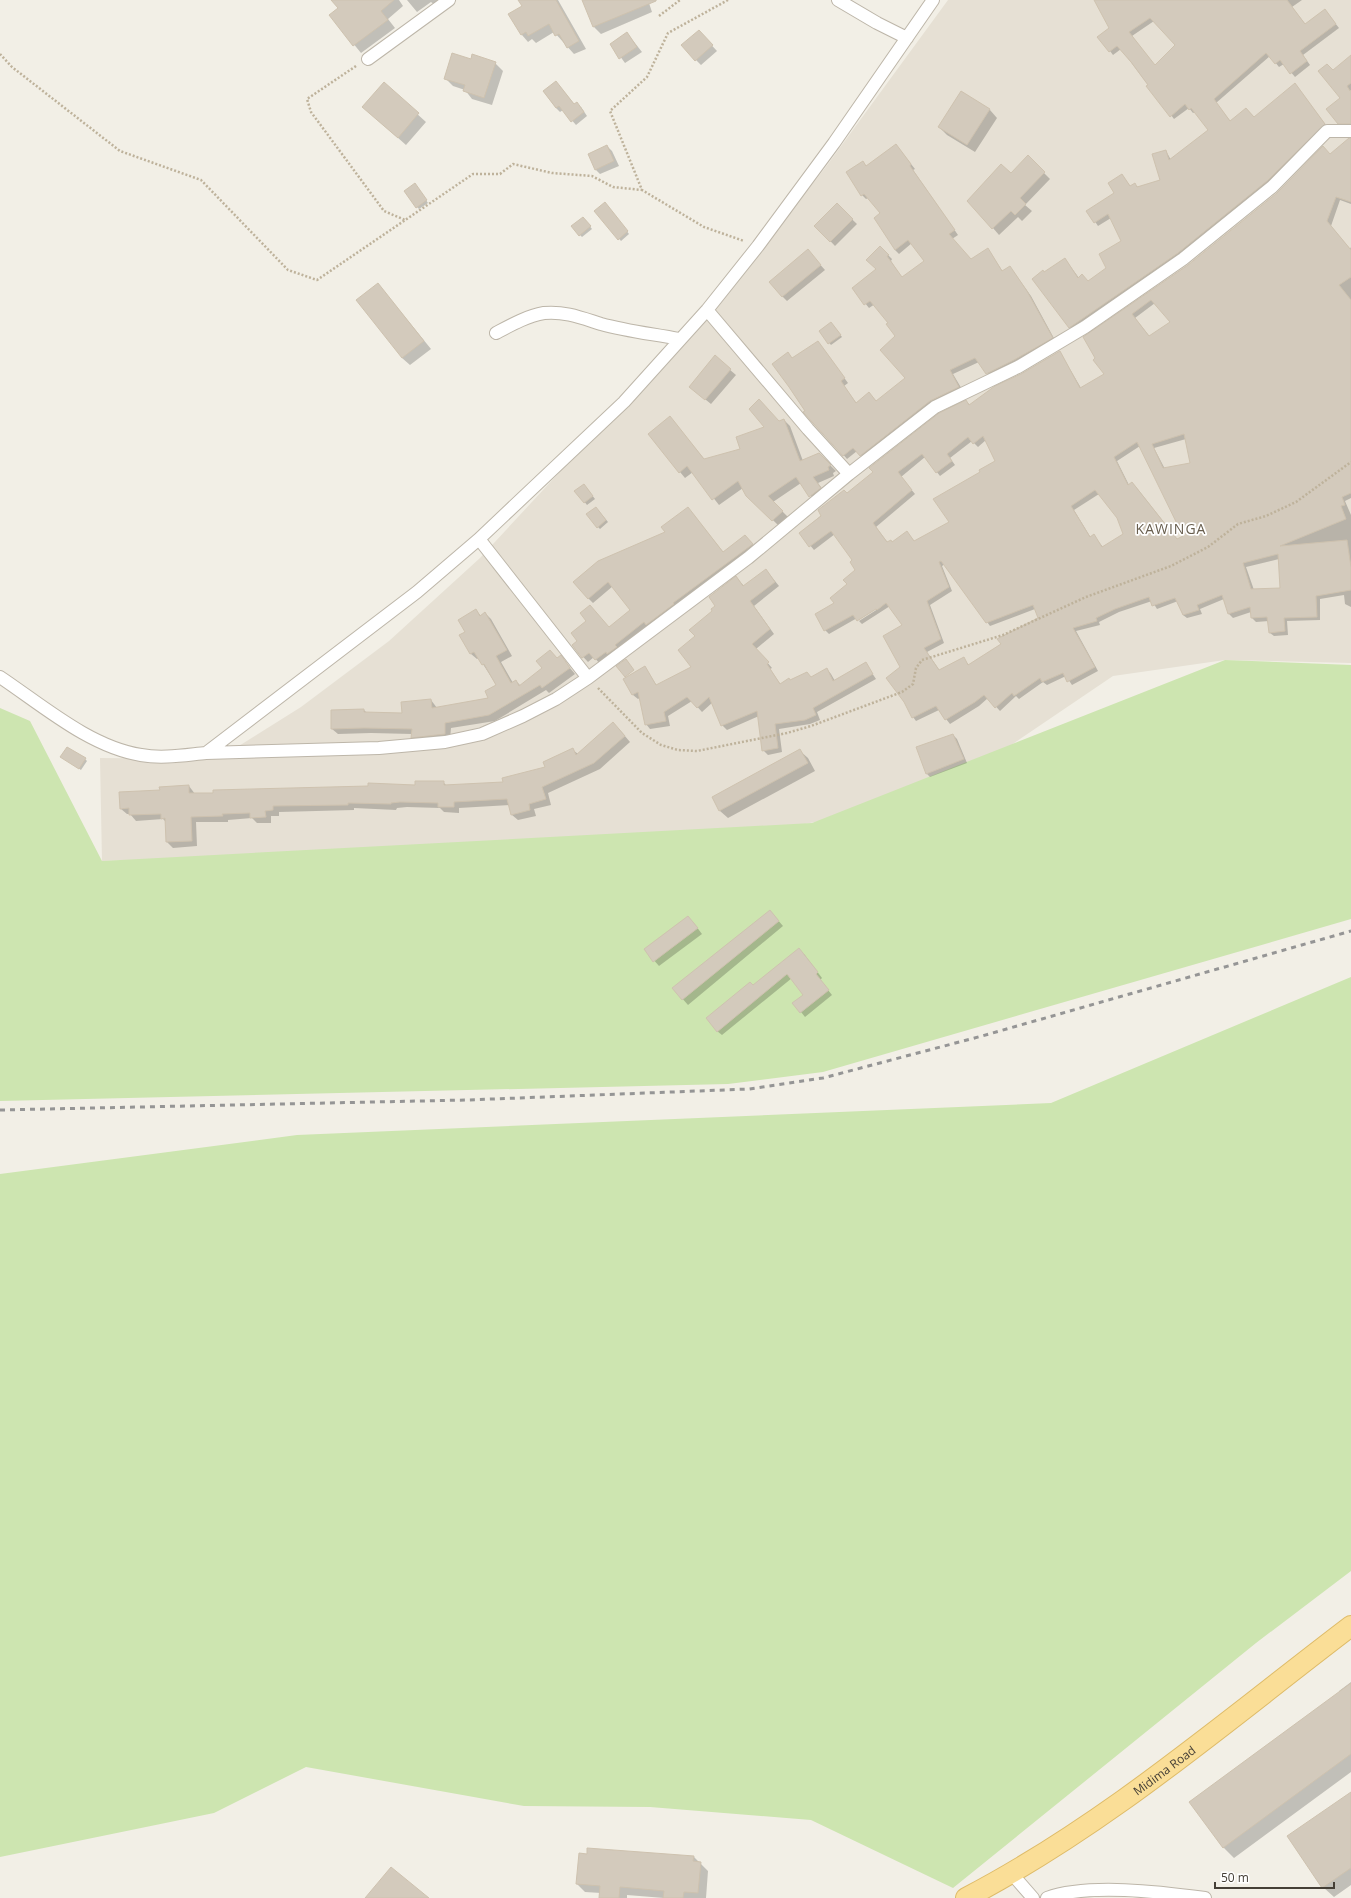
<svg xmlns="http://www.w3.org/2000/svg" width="1351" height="1898" viewBox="0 0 1351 1898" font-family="'Open Sans',sans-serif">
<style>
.residential{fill:#e6e0d4}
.green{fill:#cde5b0}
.shadow{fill:#0003;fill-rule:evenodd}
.building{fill:#d3cabc;stroke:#cec2af;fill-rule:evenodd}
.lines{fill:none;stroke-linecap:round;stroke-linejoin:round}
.street-casing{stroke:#bdb6a9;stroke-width:14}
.primary-casing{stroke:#debb68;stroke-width:22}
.path{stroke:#beb29b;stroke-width:2.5;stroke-dasharray:2 2;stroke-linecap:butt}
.street{stroke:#fff;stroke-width:12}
.primary{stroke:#fade97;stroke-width:20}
.rail{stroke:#959595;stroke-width:3;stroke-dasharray:5 5;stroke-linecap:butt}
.labels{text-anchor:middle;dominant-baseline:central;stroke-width:3.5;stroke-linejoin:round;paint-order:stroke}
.street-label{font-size:12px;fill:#453f36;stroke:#fff}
.quarter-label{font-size:14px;letter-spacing:1px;fill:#675d4d;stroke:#fff}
</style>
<rect width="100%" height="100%" fill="#f2efe6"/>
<path class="residential" d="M 948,0 L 1351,0 L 1351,663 L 1225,660 L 1113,676 L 1017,741 L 943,796 L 712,843 L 102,861 L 100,758 L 218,759 L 301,707 L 389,641 L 480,558 L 582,448 L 708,316 L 825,168 Z"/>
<path class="green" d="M 1225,660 L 1351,665 L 1351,919 L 823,1072 L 728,1084 L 0,1101 L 0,708 L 30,721 L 102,861 L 812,823 Z
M 1351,977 L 1351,1571 L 1256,1643 L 953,1888 L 811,1820 L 650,1807 L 524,1806 L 306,1767 L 214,1813 L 0,1857 L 0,1174 L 297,1135 L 1051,1103 Z"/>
<path class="shadow" d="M 333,0 L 399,0 L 403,6 L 388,19 L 395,28 L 361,53 L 330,15 L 339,9 Z
M 407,0 L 444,0 L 436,6 L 431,2 L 417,12 Z
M 522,0 L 558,0 L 586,49 L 574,54 L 554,32 L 536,43 L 532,39 L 528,42 L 522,35 L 523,7 Z
M 583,0 L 657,0 L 649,3 L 652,12 L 601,34 L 594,27 Z
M 1095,0 L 1302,0 L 1292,7 L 1306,25 L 1328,14 L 1339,28 L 1303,55 L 1310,65 L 1295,77 L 1284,64 L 1279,67 L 1270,56 L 1216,103 L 1231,122 L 1246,109 L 1255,118 L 1298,88 L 1328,128 L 1270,185 L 1182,256 L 1073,331 L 1070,327 L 1044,273 L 1065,259 L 1079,278 L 1088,282 L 1108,268 L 1122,242 L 1111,218 L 1098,226 L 1088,211 L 1115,193 L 1122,175 L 1131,187 L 1135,185 L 1138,187 L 1161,180 L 1166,151 L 1171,160 L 1209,130 L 1195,112 L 1193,113 L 1189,108 L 1174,119 L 1121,49 L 1113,55 L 1110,51 L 1110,28 ZM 1154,21 L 1176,45 L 1155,66 L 1132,36 Z
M 627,33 L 642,52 L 625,63 L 611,44 Z
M 703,36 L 717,51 L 701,65 L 696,60 Z
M 471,60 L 495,63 L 503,71 L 492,105 L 472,99 L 465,90 L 453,86 L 445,78 Z
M 1351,65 L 1351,104 L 1333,71 Z
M 556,82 L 575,105 L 581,107 L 587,116 L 576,125 L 563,110 L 560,112 L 556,108 L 544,92 Z
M 384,84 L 426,122 L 406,145 L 371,114 Z
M 962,92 L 990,110 L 997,118 L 975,152 L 947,135 L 939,127 Z
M 607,146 L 612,151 L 619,166 L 600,174 L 595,169 Z
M 899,149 L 915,169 L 913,170 L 958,235 L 952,239 L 971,260 L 988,249 L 1003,272 L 1013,271 L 1031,296 L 1056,342 L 991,377 L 979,362 L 953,374 L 963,391 L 865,459 L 857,451 L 847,459 L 806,412 L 787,353 L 793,359 L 818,342 L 848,383 L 844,386 L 857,404 L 869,393 L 877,402 L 906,378 L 897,337 L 890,323 L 875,304 L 869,308 L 853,288 L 877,269 L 880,247 L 892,259 L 891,261 L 902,278 L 925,262 L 912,243 L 899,254 L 895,250 L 882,213 L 868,198 L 866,199 L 862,195 L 863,162 L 867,167 Z
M 1351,149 L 1351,204 L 1340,200 L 1331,226 L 1350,249 L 1351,247 L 1351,498 L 1345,501 L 1351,515 L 1351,607 L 1345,604 L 1344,595 L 1320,599 L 1320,620 L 1287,621 L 1288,635 L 1274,636 L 1270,633 L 1269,621 L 1256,622 L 1252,618 L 1251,612 L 1233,618 L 1229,614 L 1224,599 L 1200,609 L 1202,614 L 1187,618 L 1183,615 L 1178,601 L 1157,609 L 1152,601 L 1119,612 L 1099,622 L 1100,625 L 1076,631 L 1098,671 L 1072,685 L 1066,676 L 1047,685 L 1043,682 L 1019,699 L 1016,696 L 1000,711 L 988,698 L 979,706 L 950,724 L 939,710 L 916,721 L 913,717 L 902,667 L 903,625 L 890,606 L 862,624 L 859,621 L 881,607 L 880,605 L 829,634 L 825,630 L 835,604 L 856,570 L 854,561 L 835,534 L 814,550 L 800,533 L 847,494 L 966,401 L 970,405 L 1060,352 L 1081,388 L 1106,375 L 1084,337 L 1188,266 L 1330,155 ZM 1155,303 L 1172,323 L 1150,337 L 1135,318 ZM 1186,439 L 1191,464 L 1165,469 L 1154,448 ZM 986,440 L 996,461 L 982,472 L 951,522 L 915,542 L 907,532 L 892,543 L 888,543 L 876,527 L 915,494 L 901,477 L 925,457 L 940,476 L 955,465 L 950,458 L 972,441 L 978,447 ZM 1140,446 L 1184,536 L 1178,540 L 1136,487 L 1132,483 L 1129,485 L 1117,461 ZM 1099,494 L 1118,517 L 1124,535 L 1103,547 L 1094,536 L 1091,538 L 1074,510 ZM 1279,559 L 1281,589 L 1254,590 L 1246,567 ZM 945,564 L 990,626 L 1035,609 L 1040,618 L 1002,644 L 969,665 L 964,659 L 940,671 L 927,652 L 944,643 L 930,605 L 952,591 L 942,566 Z
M 1028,157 L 1050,179 L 1025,205 L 1032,211 L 1022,221 L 1018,217 L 999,235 L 993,228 L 1011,174 Z
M 417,187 L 428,203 L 419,209 L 417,207 Z
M 607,205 L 629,234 L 621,241 L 595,211 Z
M 837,205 L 857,224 L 835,246 L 816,226 Z
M 585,220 L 592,229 L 582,237 L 580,235 Z
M 808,251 L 825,270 L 787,301 L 782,296 Z
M 378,284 L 431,349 L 410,365 L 402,358 Z
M 833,325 L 842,337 L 831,345 L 820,332 Z
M 715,357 L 736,375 L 711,404 L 695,391 Z
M 670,418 L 705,460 L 741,450 L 784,420 L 790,426 L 803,461 L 825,460 L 836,471 L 833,473 L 834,476 L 818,483 L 826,494 L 816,502 L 801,483 L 773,502 L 788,517 L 779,526 L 747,495 L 743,488 L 719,505 L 693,472 L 685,478 L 680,472 Z
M 586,487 L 595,499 L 587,505 L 576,491 Z
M 688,508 L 724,553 L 750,541 L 757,549 L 600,664 L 594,657 L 588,662 L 573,646 L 579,641 L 587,621 L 590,606 L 609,628 L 631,610 L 613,586 L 593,603 L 588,598 L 666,533 Z
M 598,510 L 608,522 L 600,529 L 598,527 Z
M 766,570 L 779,586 L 754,606 L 774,634 L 756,649 L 772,668 L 770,669 L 781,685 L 790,681 L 812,678 L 827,669 L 831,674 L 835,681 L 866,664 L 876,679 L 817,712 L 820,720 L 810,724 L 779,729 L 782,752 L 768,755 L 763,750 L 759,716 L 727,730 L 722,725 L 713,702 L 702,712 L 692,701 L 668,716 L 670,726 L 650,729 L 646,724 L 641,697 L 638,699 L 633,695 L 624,679 L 645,667 L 657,686 L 693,667 L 696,636 L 736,577 L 744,586 Z
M 476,610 L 481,616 L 485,613 L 491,619 L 512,656 L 501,662 L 513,683 L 516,681 L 521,686 L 561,657 L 575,674 L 549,693 L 546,690 L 495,721 L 451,728 L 450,740 L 418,743 L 412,737 L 412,734 L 371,733 L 338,734 L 332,729 L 364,710 L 367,713 L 403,714 L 431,700 L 437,708 L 490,698 L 497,686 L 479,658 L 477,659 L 471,654 L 461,636 L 466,632 Z
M 619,729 L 630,742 L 600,769 L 548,793 L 551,805 L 534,809 L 536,816 L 518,820 L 512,815 L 510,805 L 459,808 L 459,813 L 444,812 L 440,808 L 407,807 L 397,808 L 396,810 L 354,808 L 354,810 L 279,812 L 279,816 L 271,816 L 271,823 L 257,823 L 252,818 L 228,820 L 228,822 L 196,822 L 197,846 L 173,848 L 167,842 L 166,822 L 163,819 L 136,821 L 130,814 L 127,814 L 121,809 L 161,791 L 189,786 L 195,794 L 416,786 L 443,782 L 447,786 L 504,783 L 546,768 L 573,750 L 578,754 Z
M 953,735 L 957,739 L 967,763 L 930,777 L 926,773 Z
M 800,751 L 808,758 L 815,771 L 728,818 L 720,811 L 713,798 Z
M 62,757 L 85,759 L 87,761 L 81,770 Z
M 770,911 L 783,926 L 688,1005 L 674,989 Z
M 693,922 L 702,934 L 659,966 L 645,950 Z
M 804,954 L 822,978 L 820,980 L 832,995 L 805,1017 L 801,1012 L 804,995 L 792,978 L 722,1035 L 717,1031 L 753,986 Z
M 1351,1682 L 1351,1772 L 1234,1858 L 1224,1848 L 1190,1802 L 1340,1692 L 1339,1691 Z
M 1351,1793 L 1351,1885 L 1334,1897 L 1323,1887 Z
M 694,1857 L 708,1871 L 706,1898 L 664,1898 L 627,1895 L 627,1898 L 600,1898 L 601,1893 L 585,1892 L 577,1884 Z"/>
<path class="building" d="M 331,0 L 394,0 L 381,11 L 388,20 L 353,46 L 329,15 L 338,8 Z
M 518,0 L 556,0 L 579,41 L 567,48 L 559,34 L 555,36 L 549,24 L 528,36 L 526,32 L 521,35 L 508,14 L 522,6 Z
M 582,0 L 656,0 L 656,1 L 593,27 Z
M 1094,0 L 1287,0 L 1305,24 L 1325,9 L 1336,24 L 1300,51 L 1307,61 L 1290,74 L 1280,60 L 1275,64 L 1266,53 L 1214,99 L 1230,121 L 1246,108 L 1254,117 L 1295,83 L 1325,124 L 1267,181 L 1178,253 L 1069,328 L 1032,279 L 1043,270 L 1044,272 L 1065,258 L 1078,278 L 1082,274 L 1088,281 L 1106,268 L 1099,254 L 1121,241 L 1108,214 L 1094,223 L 1086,211 L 1114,193 L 1108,183 L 1122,174 L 1130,186 L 1135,183 L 1137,187 L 1160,180 L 1152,154 L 1166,150 L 1169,160 L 1208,130 L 1191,108 L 1189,110 L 1185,104 L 1170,117 L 1146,86 L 1148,85 L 1131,62 L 1117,46 L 1109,52 L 1097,37 L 1109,28 ZM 1150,18 L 1175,45 L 1155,65 L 1129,32 Z
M 699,30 L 713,45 L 695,61 L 681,45 Z
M 627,32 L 637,47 L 619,59 L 610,44 Z
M 452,53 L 471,59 L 472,54 L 496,62 L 484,98 L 463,91 L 465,85 L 444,79 Z
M 1351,55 L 1351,83 L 1347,86 L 1350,91 L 1351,90 L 1351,124 L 1338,124 L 1326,109 L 1340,98 L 1318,71 L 1327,64 L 1333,70 Z
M 556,81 L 574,104 L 577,102 L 584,112 L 571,122 L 559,106 L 556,108 L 543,91 Z
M 384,82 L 419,113 L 398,138 L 362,107 Z
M 961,91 L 990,109 L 967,145 L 938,127 Z
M 1349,138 L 1351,138 L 1351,202 L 1336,197 L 1327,221 L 1351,250 L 1351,277 L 1339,285 L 1351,300 L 1351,493 L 1342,497 L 1345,505 L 1341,506 L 1346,519 L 1280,546 L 1347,540 L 1351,567 L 1351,590 L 1316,596 L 1317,617 L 1284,618 L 1285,631 L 1269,633 L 1267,617 L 1251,618 L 1250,607 L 1228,614 L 1222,595 L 1197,605 L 1199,610 L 1183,615 L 1175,598 L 1152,606 L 1149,597 L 1115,609 L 1096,618 L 1097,621 L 1073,628 L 1095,667 L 1067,682 L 1063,673 L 1042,682 L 1040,678 L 1014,696 L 1012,693 L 995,708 L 984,695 L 975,702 L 945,720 L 936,706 L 912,718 L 904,702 L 886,678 L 900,667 L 883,636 L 902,625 L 886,603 L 877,610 L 876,609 L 857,621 L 853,615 L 824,631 L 815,614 L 834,603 L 830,598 L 847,584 L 843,580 L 855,570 L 850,562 L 852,560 L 831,531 L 809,547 L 799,533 L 821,516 L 818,510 L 844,490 L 847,493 L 873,472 L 869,468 L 939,413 L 966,400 L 969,405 L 995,386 L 1021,374 L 1060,351 L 1080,388 L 1104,374 L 1093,360 L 1095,358 L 1083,337 L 1188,265 L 1277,193 L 1323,146 L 1330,154 ZM 1151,300 L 1170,322 L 1149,336 L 1132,314 ZM 1184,434 L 1190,463 L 1163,468 L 1152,444 ZM 983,436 L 995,461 L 979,470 L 980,472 L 933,499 L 949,522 L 914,541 L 907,531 L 892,542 L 891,540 L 887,542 L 873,523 L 912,490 L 898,472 L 922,454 L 936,473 L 952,461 L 947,454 L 968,437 L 973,444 ZM 1137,442 L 1183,536 L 1177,539 L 1132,482 L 1128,485 L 1114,457 ZM 1095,490 L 1117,518 L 1123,534 L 1102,547 L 1094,534 L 1090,537 L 1071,506 ZM 1278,554 L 1280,588 L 1251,589 L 1243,563 ZM 941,561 L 986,623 L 1033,605 L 1038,618 L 997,639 L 1001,644 L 968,665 L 964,657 L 939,670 L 924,648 L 941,639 L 927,601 L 949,587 L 939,562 Z
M 896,144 L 911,164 L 910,166 L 955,230 L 949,234 L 971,259 L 988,248 L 1002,271 L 1010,266 L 1027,291 L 1053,338 L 1014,360 L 986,374 L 975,358 L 950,370 L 959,387 L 930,401 L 860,456 L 853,448 L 843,456 L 803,412 L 805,411 L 789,387 L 772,364 L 788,352 L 792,358 L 818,341 L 845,378 L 841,381 L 856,403 L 869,392 L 876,401 L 905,378 L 880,350 L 895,336 L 886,324 L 888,323 L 870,301 L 864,305 L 852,288 L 876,269 L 866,260 L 880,246 L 889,255 L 887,256 L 902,277 L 924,261 L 908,240 L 895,250 L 874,218 L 880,213 L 864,194 L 861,196 L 846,172 L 863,161 L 866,166 Z
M 607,145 L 614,161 L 595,170 L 588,154 Z
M 1028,155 L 1045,172 L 1020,198 L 1026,204 L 1015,215 L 1011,211 L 992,229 L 967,201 L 1001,164 L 1011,173 Z
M 415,183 L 427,200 L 416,208 L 404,191 Z
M 605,202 L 628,231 L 618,240 L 594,211 Z
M 837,203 L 853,219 L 830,242 L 814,226 Z
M 583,217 L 591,226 L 579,236 L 571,226 Z
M 808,249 L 821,265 L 782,297 L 769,282 Z
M 378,283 L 424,341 L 402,358 L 356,300 Z
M 831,322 L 841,335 L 828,344 L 819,331 Z
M 715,355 L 731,369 L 705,400 L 689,387 Z
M 759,399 L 779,421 L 784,419 L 800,461 L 819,453 L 831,465 L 828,467 L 829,470 L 813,477 L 821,488 L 809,497 L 796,477 L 768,496 L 783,511 L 772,521 L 746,496 L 738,481 L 712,500 L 687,466 L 679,473 L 648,434 L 670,416 L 704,459 L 740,449 L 736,437 L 764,427 L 749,409 Z
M 584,484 L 593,496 L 584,503 L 574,491 Z
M 596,507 L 606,520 L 597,528 L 586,514 Z
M 688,507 L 723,552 L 745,535 L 753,544 L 673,603 L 674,604 L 646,625 L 644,622 L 615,645 L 617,647 L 607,654 L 606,652 L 595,660 L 589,653 L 582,658 L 572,645 L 577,641 L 571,633 L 586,621 L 580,613 L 590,605 L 609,627 L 630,610 L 608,582 L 588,599 L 573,582 L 598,561 L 665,532 L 661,527 Z
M 766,569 L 775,582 L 750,601 L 770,629 L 752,644 L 769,662 L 767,664 L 780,684 L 789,678 L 790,680 L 807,672 L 811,677 L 827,668 L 833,681 L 866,662 L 873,674 L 813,708 L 816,715 L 805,720 L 775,724 L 778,748 L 762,751 L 757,711 L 721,726 L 709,697 L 697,708 L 687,697 L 664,712 L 666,721 L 645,725 L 638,692 L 632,695 L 623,679 L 645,666 L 656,685 L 691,667 L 678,650 L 695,636 L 689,630 L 712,611 L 711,609 L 715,606 L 709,597 L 736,576 L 743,586 Z
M 476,609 L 480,616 L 485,612 L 507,650 L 496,656 L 511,683 L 516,680 L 519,686 L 542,668 L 536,661 L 550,650 L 557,658 L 561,655 L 570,668 L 542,688 L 540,685 L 489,715 L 445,723 L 445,734 L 411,738 L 412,729 L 364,728 L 331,729 L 331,710 L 364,709 L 364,712 L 402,713 L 401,702 L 431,699 L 432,708 L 488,698 L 485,691 L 496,685 L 484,664 L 482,665 L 474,652 L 470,654 L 459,635 L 465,632 L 458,620 Z
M 626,659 L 634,670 L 625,677 L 616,666 Z
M 613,722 L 625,736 L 594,763 L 542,787 L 546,799 L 529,804 L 530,810 L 511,815 L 507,799 L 454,802 L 454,807 L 438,807 L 438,803 L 400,802 L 391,803 L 391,804 L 348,803 L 348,805 L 273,806 L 273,810 L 265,811 L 266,817 L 250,818 L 250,813 L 222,814 L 223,816 L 191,817 L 192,841 L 166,842 L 165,818 L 161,819 L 161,814 L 129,815 L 129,808 L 120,809 L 119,792 L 160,790 L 159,787 L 189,785 L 189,793 L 213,793 L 213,790 L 368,786 L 368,783 L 415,785 L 415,781 L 444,781 L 444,785 L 503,782 L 502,778 L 545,767 L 543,762 L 573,748 L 576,755 Z
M 953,734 L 964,759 L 926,774 L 916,747 Z
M 67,747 L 86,758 L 79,769 L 60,757 Z
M 800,749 L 808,763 L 719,811 L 712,797 Z
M 770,910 L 779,921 L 682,1000 L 672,988 Z
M 688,916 L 698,928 L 653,962 L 644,949 Z
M 799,948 L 818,972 L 816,974 L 829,990 L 800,1013 L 792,1003 L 803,995 L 787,974 L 717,1032 L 706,1018 L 750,982 L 753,985 Z
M 1351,1683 L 1351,1754 L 1223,1848 L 1189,1802 Z
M 1351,1792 L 1351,1868 L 1322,1888 L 1287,1836 Z
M 587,1848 L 694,1856 L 693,1861 L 701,1862 L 698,1893 L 684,1892 L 683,1898 L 663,1898 L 664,1891 L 620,1887 L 619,1898 L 599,1898 L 600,1886 L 576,1884 L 579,1853 L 587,1854 Z
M 391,1867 L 429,1898 L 365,1898 Z"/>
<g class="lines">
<g class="street-casing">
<path id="street" d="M 838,0 L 877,23 L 907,38
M 368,59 L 449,0
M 707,310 L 808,429 L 849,474
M 496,333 C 511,325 527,316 544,313 C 565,311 582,318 601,324 C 626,331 653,334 679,339
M 479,539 L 588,678
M 0,677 C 42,705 90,747 141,755 C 162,759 185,755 206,753 L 379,748 L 445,742 L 482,734 L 523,716 L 556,699 L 588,678 L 748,558 L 849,474 L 935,407 L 1018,367 L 1085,327 L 1183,259 L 1272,187 L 1327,131 L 1351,131
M 206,753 L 417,592 L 479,539 L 624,402 L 707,310 L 758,246 L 834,143 L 933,0
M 1012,1874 L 1033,1898
M 1047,1898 C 1088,1883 1161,1892 1205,1898"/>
</g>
<g class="primary-casing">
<g id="primary">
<path id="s1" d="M 966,1898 C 1106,1825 1226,1721 1351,1626"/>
</g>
</g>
<path class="path" d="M 728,0 L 668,33 L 647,77 L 610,111 L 642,190 L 704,227 L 744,241
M 659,16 L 680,0
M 0,54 L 12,67 L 120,151 L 201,180 L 288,270 L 317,280 L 473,174 L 500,174 L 513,164 L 552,173 L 592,176 L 613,187 L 642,190
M 356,66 L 307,99 L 311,112 L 384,211 L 405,220
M 598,688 L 642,733 L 661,745 L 678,750 L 697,751 L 787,733 L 811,726 L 902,692 L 913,684 L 916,668 L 922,660 L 1003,635 L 1086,597 L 1171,566 L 1208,547 L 1238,524 L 1266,516 L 1296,502 L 1351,462"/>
<use href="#street" class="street"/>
<use href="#primary" class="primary"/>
<path class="rail" d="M 0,1110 L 467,1100 L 749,1089 L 823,1078 L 982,1036 L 1351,931"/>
</g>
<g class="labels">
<g class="street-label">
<text stroke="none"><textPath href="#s1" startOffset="236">Midima Road</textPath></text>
</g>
<g class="quarter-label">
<text x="1171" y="528">KAWINGA</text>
</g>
</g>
<path d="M1215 1882v6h119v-6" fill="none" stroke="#453f36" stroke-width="2"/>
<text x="1221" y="1882" font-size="12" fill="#453f36" stroke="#ffffff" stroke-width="3" paint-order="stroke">50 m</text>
</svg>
